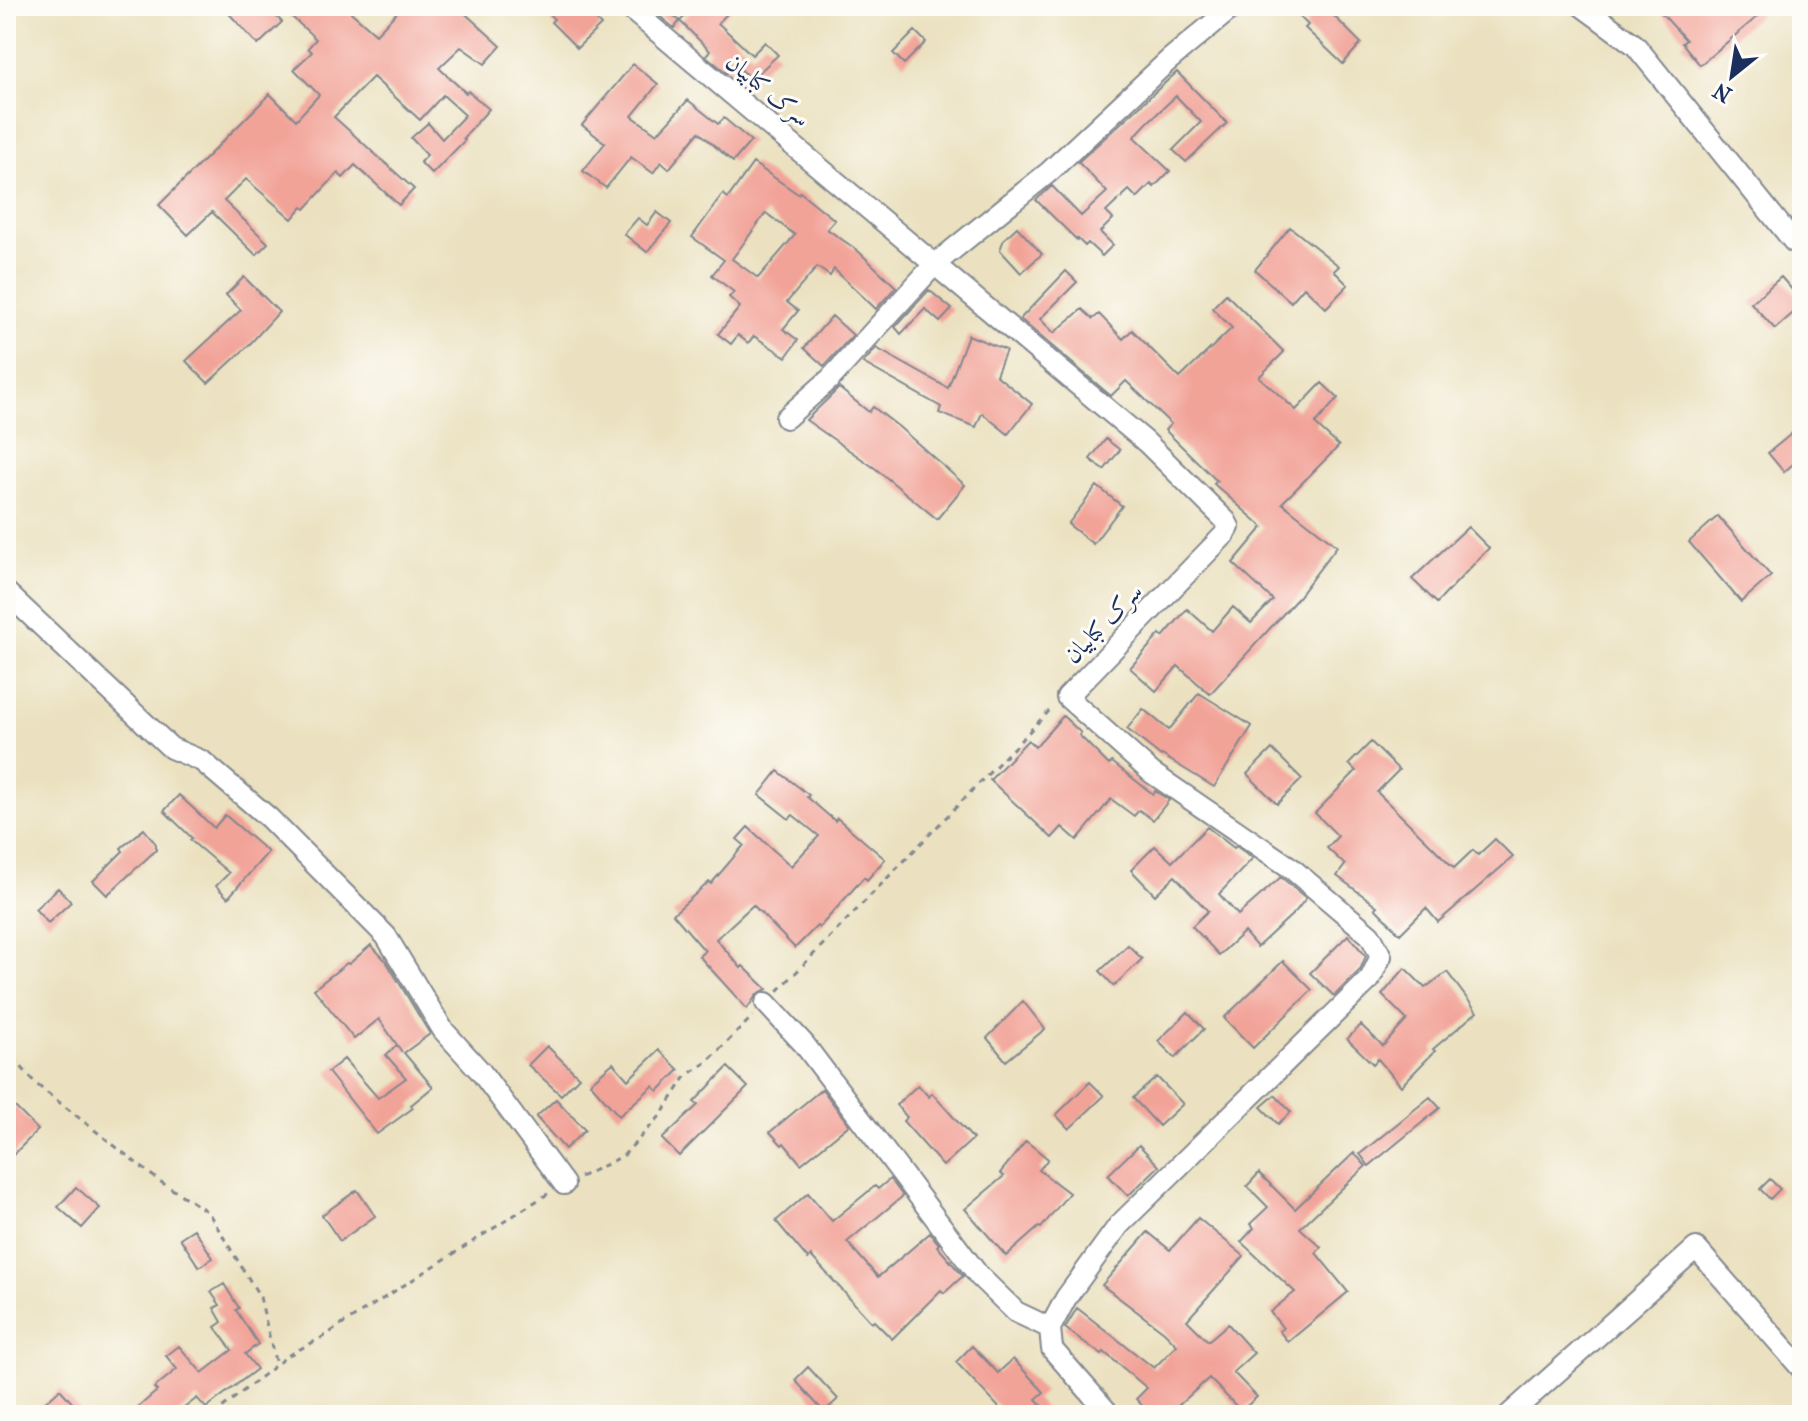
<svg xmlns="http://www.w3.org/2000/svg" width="1808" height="1421" viewBox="0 0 1808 1421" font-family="'IM FELL French Canon',Amiri,serif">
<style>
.building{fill:#f2a398;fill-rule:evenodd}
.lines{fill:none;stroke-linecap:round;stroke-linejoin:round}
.minor-casing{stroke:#83888f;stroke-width:24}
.path{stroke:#83888f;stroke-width:3;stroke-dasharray:6 6;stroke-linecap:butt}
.minor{stroke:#fff;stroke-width:20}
.labels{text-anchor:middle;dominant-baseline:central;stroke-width:6;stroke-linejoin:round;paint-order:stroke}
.street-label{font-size:24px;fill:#1b2f5e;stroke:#fdfcf7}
</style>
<rect width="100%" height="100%" fill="#fdfcf7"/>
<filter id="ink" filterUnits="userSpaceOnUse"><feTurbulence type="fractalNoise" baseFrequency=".0125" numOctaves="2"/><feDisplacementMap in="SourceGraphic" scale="16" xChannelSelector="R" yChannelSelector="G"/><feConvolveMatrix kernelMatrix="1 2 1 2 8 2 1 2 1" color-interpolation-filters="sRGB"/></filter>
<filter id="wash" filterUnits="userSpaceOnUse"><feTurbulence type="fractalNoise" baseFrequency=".006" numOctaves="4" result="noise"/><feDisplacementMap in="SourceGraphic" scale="32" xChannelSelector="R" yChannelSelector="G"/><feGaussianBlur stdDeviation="1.8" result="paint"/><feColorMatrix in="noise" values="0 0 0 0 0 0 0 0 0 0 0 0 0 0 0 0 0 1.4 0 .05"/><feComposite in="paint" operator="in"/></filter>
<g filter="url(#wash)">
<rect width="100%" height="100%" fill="#ebe1c0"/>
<g id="blocks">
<path class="building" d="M 222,6 L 266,6 L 282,22 L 258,45 Z
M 280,6 L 344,6 L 376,34 L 403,6 L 457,6 L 501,46 L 485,64 L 461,47 L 439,68 L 466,93 L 468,91 L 489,109 L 463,138 L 465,140 L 432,174 L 420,162 L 427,155 L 411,138 L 428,123 L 442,139 L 465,115 L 443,95 L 420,120 L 373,77 L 334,117 L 414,189 L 399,205 L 355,165 L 343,178 L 338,173 L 305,209 L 302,207 L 292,219 L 246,179 L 224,201 L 268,243 L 256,255 L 212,212 L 188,235 L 159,205 L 270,94 L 296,120 L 319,95 L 294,69 L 312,52 L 308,48 L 316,39 Z
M 540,6 L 583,6 L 601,25 L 577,48 L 551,22 L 554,19 Z
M 647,6 L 662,6 L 680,21 L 674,28 Z
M 696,6 L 735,6 L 718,23 L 752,55 L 765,42 L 778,55 L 751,80 L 736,64 L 727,73 L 706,56 L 710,51 L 680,21 Z
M 1289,6 L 1324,6 L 1361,43 L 1343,64 L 1305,28 L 1308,25 Z
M 1655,6 L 1770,6 L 1700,65 L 1682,43 L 1686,40 Z
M 915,31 L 926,42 L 904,64 L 893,53 Z
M 633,64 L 658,84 L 632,116 L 657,134 L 688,100 L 718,124 L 724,118 L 751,141 L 733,162 L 699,132 L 669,169 L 661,162 L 653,173 L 631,157 L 606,188 L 583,171 L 605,143 L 582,125 Z
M 1177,72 L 1227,123 L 1186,162 L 1173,150 L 1201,122 L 1176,96 L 1147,123 L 1134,137 L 1170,171 L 1154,187 L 1151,184 L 1137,198 L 1129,190 L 1106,212 L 1113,219 L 1100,232 L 1113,245 L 1102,256 L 1088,243 L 1085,246 L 1078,239 L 1077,240 L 1036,200 L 1052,186 L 1081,216 L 1107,192 L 1078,162 Z
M 753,163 L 798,194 L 800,192 L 835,220 L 827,229 L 857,250 L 896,287 L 876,309 L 834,269 L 830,276 L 817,267 L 787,302 L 798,311 L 783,329 L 798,340 L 786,357 L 754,336 L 748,343 L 738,335 L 731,344 L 718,334 L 740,307 L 729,297 L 734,292 L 712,275 L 724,260 L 692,237 L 723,194 L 728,198 ZM 766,213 L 795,235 L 758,278 L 732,259 Z
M 657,212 L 671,223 L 647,252 L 624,234 L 638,218 L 647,225 Z
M 1017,227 L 1042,254 L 1021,273 L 1000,250 L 1004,239 Z
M 1290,227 L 1339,266 L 1334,271 L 1348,285 L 1326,308 L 1304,287 L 1291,302 L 1255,270 Z
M 1066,271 L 1077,282 L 1040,319 L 1054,333 L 1082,309 L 1093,319 L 1099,314 L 1123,339 L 1132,330 L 1180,378 L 1232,328 L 1212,308 L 1226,294 L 1284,352 L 1259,377 L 1296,410 L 1322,383 L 1338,398 L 1315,424 L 1339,446 L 1282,503 L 1337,546 L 1295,601 L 1210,694 L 1178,666 L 1156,691 L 1130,668 L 1160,634 L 1163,637 L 1187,609 L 1212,631 L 1233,607 L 1251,623 L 1273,600 L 1233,563 L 1263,527 L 1214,484 L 1217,481 L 1165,430 L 1171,424 L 1126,381 L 1111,396 L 1020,319 Z
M 244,277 L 279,312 L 248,346 L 208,383 L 186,361 L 241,310 L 226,295 Z
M 1781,277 L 1802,301 L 1802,305 L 1775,329 L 1751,303 Z
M 929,290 L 952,309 L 940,322 L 925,309 L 901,334 L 895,327 Z
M 832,316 L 853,335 L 824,366 L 804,348 Z
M 968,335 L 1006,350 L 996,375 L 1032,404 L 1008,434 L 982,413 L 976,427 L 939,413 L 941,407 L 863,363 L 876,348 L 948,388 Z
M 839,388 L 869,412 L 873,407 L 899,427 L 965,485 L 937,519 L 876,469 L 806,420 Z
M 1802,425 L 1802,475 L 1793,464 L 1784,472 L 1768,453 Z
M 1106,439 L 1120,450 L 1104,470 L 1090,459 Z
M 1097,486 L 1122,506 L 1093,544 L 1068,524 Z
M 1718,516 L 1771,576 L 1741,602 L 1689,542 Z
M 1468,527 L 1489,548 L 1437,603 L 1412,579 Z
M 1199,693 L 1252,726 L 1214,787 L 1162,755 L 1161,756 L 1127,729 L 1143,709 L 1169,730 Z
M 1063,716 L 1081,733 L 1079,735 L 1109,765 L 1112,762 L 1153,794 L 1155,791 L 1169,800 L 1153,820 L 1139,810 L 1134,816 L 1111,799 L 1077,840 L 1062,827 L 1052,838 L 990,780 L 1028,740 L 1035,747 Z
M 1371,742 L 1399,770 L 1377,792 L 1454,868 L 1473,850 L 1478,855 L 1495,839 L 1513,857 L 1438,922 L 1426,908 L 1400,934 L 1375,908 L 1377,906 L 1337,876 L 1345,865 L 1327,848 L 1338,836 L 1315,813 L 1356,771 L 1349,764 Z
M 1272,749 L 1302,779 L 1277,804 L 1247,774 Z
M 778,771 L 809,795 L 807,797 L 835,821 L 837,818 L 885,859 L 867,880 L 864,877 L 819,928 L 817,926 L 795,948 L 753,905 L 716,939 L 741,968 L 743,966 L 767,989 L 757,994 L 747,1009 L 699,956 L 705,951 L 673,914 L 709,882 L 711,884 L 744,845 L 737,839 L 748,827 L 791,866 L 819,836 L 793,815 L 789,819 L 759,795 Z
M 179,795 L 214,828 L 225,815 L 268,852 L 228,898 L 216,886 L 229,873 L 190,840 L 192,838 L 164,811 Z
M 1207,827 L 1234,848 L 1236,846 L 1253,858 L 1219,894 L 1238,915 L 1281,877 L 1306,898 L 1296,911 L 1257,947 L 1244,932 L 1219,955 L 1192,926 L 1208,911 L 1175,876 L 1155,895 L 1131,870 L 1155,846 L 1172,862 Z
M 144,829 L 156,844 L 156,850 L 107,895 L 93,881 L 123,851 L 121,848 Z
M 58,888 L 71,902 L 48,923 L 35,909 Z
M 1348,935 L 1366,956 L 1360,970 L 1334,996 L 1310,973 Z
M 371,945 L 386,961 L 430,1034 L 404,1053 L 433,1087 L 411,1105 L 413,1108 L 377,1134 L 328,1072 L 344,1059 L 378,1098 L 406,1078 L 386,1055 L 397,1045 L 402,1052 L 379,1019 L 354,1039 L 314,989 L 347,963 L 349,964 Z
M 1128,945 L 1142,959 L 1114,986 L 1100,971 Z
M 1283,961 L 1312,990 L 1253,1048 L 1224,1018 Z
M 1405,968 L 1425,988 L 1447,972 L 1477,1012 L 1433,1049 L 1435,1051 L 1401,1086 L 1378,1059 L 1373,1064 L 1347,1039 L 1361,1025 L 1383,1046 L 1407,1020 L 1382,995 Z
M 1023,1001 L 1045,1029 L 1006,1061 L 987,1038 Z
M 1188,1012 L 1204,1029 L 1175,1058 L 1158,1041 Z
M 547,1046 L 579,1077 L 561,1095 L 528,1065 Z
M 659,1050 L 679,1070 L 658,1091 L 653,1086 L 619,1116 L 590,1083 L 613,1063 L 628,1080 Z
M 728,1067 L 748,1087 L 679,1156 L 662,1139 L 698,1105 L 694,1102 Z
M 1157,1077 L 1183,1104 L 1159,1126 L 1133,1098 Z
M 1090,1082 L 1104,1096 L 1069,1129 L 1056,1115 Z
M 918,1085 L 929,1097 L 932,1093 L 973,1139 L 943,1166 L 903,1121 L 907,1117 L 896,1105 Z
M 822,1089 L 849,1125 L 801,1164 L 784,1143 L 782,1145 L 770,1132 Z
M 1275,1095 L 1291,1112 L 1278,1124 L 1261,1107 Z
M 1430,1097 L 1440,1108 L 1369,1166 L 1360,1154 Z
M 556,1099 L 585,1130 L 565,1149 L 536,1117 Z
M 14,1106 L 38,1130 L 6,1162 L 6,1114 Z
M 1026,1141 L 1048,1159 L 1039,1170 L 1069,1193 L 1041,1228 L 1039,1227 L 1006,1256 L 965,1209 L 1004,1176 L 1000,1173 Z
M 1139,1145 L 1159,1166 L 1128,1196 L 1108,1175 Z
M 1354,1153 L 1366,1166 L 1300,1228 L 1321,1247 L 1316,1253 L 1348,1292 L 1288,1342 L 1279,1331 L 1283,1328 L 1270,1312 L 1295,1292 L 1241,1242 L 1254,1228 L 1250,1224 L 1268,1207 L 1247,1186 L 1259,1173 L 1295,1209 Z
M 890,1179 L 903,1196 L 847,1242 L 878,1277 L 930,1233 L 939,1244 L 937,1246 L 963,1276 L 944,1293 L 941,1290 L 892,1339 L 874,1321 L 872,1323 L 811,1256 L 808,1259 L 776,1221 L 808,1193 L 832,1221 L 875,1186 L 878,1189 Z
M 1770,1179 L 1780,1189 L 1770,1199 L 1760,1189 Z
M 76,1187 L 100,1208 L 82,1228 L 58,1207 Z
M 357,1190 L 375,1216 L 340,1241 L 322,1215 Z
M 1198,1218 L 1244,1256 L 1187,1320 L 1208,1341 L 1228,1324 L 1254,1353 L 1233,1372 L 1257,1397 L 1241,1411 L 1209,1378 L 1168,1415 L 1151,1415 L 1136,1399 L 1147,1388 L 1104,1352 L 1102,1355 L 1065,1328 L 1077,1308 L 1154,1368 L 1177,1345 L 1164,1332 L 1102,1285 L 1148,1232 L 1170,1250 Z
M 194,1229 L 213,1258 L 199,1267 L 180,1238 Z
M 224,1284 L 239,1308 L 236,1310 L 258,1344 L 245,1354 L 257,1369 L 206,1408 L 197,1398 L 175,1415 L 129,1415 L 157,1391 L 154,1388 L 177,1369 L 166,1356 L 179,1346 L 202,1373 L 232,1350 L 215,1327 L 222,1322 L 214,1308 L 220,1305 L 211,1292 Z
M 972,1346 L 998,1373 L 1013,1359 L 1044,1392 L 1036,1399 L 1051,1415 L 1006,1415 L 956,1362 Z
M 808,1367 L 838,1399 L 824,1412 L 795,1380 Z
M 60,1389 L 83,1415 L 50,1415 L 42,1405 Z"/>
</g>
</g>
<g filter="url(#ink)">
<use href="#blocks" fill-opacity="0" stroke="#83888f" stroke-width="2"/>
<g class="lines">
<g class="minor-casing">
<path id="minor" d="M 627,6 L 1146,442 L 1226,521 L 1229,527 L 1225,534 L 1067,697 L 1152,773 L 1291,868 L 1370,935 L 1381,956 L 1370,979 L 1119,1225 L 1066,1298 L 1050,1328 L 1052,1349 L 1110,1415
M 1582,6 L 1635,45 L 1794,242 L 1802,238
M 786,418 L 830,379 L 935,264 L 1049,172 L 1169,60 L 1234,6
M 6,592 L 171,748 L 202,761 L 269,818 L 386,936 L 443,1030 L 481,1072 L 564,1184
M 766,1003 L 804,1044 L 979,1276 L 1016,1312 L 1050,1328
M 1509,1415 L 1696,1248 L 1802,1369"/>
</g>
<path class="path" d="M 778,991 L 1051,709
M 6,1049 L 36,1084 L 158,1180 L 208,1212 L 260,1297 L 276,1365
M 580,1177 L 623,1156 L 661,1115 L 687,1075 L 707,1062 L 753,1016
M 213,1415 L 287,1356 L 321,1338 L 549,1193"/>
<use href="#minor" class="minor"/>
</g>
</g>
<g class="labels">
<g class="street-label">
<text transform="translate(768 90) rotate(39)">سرک کبابیان</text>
<text transform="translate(1103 623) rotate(-46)">سرک کبابیان</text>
</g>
</g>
<rect width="1808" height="1421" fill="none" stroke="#fdfcf7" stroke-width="32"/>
<g transform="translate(1732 76) rotate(210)" stroke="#fdfcf7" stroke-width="6" paint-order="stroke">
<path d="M0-6L14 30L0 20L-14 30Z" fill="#1b2f5e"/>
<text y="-12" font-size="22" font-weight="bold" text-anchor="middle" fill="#1b2f5e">N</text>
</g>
</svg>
